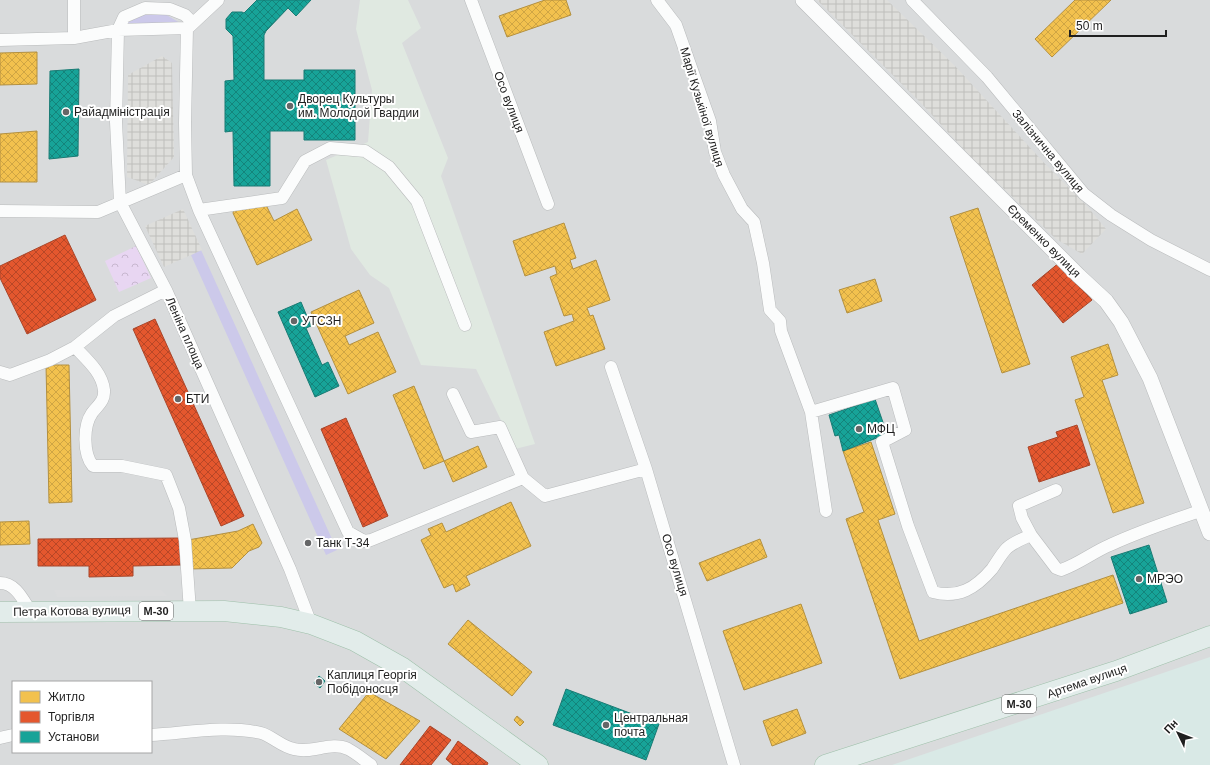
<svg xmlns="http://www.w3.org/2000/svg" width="1210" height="765" viewBox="0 0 1210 765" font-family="Arial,sans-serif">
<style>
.residential{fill:#d9dbdc;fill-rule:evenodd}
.commercial{fill:#d9e9e6}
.industrial{fill:#e0e9e1}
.grass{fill:#ccc9ea}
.park{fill:url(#park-crowns)}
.parking{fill:#dbdcdd}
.plaza{fill:url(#plaza-grid)}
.homes{fill:url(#homes-cross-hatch);stroke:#b39040}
.shops{fill:url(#shops-cross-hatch);stroke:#a9462a}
.public{fill:url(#public-cross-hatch);stroke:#197b74}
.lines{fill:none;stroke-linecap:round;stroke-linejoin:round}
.minor-casing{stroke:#b9bbbc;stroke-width:13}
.tertiary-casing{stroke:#b9bbbc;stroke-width:16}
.trunk-casing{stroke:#9ec0aa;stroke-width:21}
.minor{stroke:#fbfcfc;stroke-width:12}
.tertiary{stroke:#fbfcfc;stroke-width:15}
.trunk{stroke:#e2ecea;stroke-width:20}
.poi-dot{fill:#656667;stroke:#fff;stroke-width:1.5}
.labels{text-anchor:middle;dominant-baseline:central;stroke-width:4;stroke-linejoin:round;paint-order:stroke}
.shield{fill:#fff;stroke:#626262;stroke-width:1}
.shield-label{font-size:11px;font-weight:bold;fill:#1f1f1f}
.poi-label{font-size:12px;fill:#1f1f1f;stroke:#fff;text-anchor:start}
.street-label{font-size:12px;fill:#1f1f1f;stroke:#fff}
</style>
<defs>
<pattern id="park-crowns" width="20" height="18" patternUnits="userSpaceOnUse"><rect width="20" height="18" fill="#e8d6f2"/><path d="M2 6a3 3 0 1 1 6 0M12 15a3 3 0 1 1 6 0" fill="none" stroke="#c7b7cf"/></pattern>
<pattern id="plaza-grid" width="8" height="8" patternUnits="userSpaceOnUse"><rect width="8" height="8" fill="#dededb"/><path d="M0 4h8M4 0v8" fill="none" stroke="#bebebc"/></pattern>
<pattern id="homes-cross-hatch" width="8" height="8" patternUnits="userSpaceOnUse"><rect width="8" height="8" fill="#f2c14e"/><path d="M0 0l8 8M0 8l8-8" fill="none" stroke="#cfa544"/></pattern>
<pattern id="shops-cross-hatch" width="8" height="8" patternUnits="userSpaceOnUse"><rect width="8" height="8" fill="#e4572e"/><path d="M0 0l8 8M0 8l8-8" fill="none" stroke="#b84727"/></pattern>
<pattern id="public-cross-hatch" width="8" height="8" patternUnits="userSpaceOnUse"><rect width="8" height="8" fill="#17a398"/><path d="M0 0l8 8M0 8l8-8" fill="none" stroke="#14847b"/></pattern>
</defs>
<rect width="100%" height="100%" fill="#e7ebed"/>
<path class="residential" d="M 0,0 L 1210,0 L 1210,765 L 0,765 ZM 13,682 L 151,682 L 151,752 L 13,752 Z"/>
<path class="commercial" d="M 1210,657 L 1210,765 L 892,765 Z"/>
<path class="industrial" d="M 360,0 L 408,0 L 421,28 L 402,43 L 448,158 L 441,176 L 535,444 L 515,449 L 476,369 L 421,365 L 389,288 L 370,275 L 351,249 L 326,160 L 368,142 L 372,90 L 356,29 Z"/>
<path class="grass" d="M 165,14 L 180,23 L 126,24 L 141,15 Z
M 201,250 L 337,550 L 326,555 L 191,255 Z"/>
<path class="park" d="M 136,246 L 151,278 L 119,292 L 105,261 Z"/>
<path class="parking" d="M 54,590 L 161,590 L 167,596 L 57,597 Z"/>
<path class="plaza" d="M 817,0 L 887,0 L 955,66 L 1047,166 L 1086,205 L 1106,229 L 1082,254 L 1056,239 L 973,159 L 919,101 Z
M 162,56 L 172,63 L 174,157 L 149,185 L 127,177 L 128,75 Z
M 183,209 L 202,250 L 164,267 L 145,226 Z"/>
<path class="homes" d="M 545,0 L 566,0 L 571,15 L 507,37 L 499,16 Z
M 1075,0 L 1111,0 L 1052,57 L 1035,39 Z
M 37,52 L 37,84 L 0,85 L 0,53 Z
M 37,131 L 37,182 L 0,182 L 0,134 Z
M 265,203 L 274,221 L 297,209 L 312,240 L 257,265 L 233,213 L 234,209 Z
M 978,208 L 1030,364 L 1002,373 L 950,217 Z
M 564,223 L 576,258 L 570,260 L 573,269 L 596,260 L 610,300 L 587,308 L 590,316 L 593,315 L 605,349 L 556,366 L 544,332 L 574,321 L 572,314 L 564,316 L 550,277 L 557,274 L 555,266 L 525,276 L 513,241 Z
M 875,279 L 882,301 L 847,313 L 839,290 Z
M 359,290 L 374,323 L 345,336 L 349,345 L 378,332 L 396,372 L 348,394 L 311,312 Z
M 1108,344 L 1118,375 L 1102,380 L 1144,503 L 1113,513 L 1075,400 L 1084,397 L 1071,357 Z
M 46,365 L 69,365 L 72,502 L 49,503 Z
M 414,386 L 444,461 L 424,469 L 393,395 Z
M 871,442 L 895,514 L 878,520 L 919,641 L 1113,575 L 1123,603 L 900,679 L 846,519 L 864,512 L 843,451 Z
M 478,446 L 487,467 L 453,482 L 444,461 Z
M 511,502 L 531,546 L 466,576 L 470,585 L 456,592 L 453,584 L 444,588 L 421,540 L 431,535 L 428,529 L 442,523 L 446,532 Z
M 29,521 L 30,544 L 0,545 L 0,522 Z
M 253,524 L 262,543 L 259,547 L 249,551 L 232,568 L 189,569 L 188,540 L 238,531 Z
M 760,539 L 767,557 L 707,581 L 699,563 Z
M 801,604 L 822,663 L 744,690 L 723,631 Z
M 468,620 L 532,672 L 512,696 L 448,644 Z
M 369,692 L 420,721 L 386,759 L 339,729 Z
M 797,709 L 806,733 L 772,746 L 763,721 Z
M 517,716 L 524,722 L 520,726 L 514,720 Z"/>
<path class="shops" d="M 65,235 L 96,300 L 27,334 L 0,278 L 0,266 Z
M 1060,262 L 1092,300 L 1063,323 L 1032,285 Z
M 155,319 L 244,516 L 221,526 L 133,329 Z
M 346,418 L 388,516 L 363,527 L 321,429 Z
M 1077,425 L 1090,465 L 1039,482 L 1028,447 L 1058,437 L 1056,432 Z
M 182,538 L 182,565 L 133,566 L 133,576 L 89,577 L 89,566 L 38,566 L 38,539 Z
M 430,726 L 451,740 L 431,765 L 400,765 Z
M 458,741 L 488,763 L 487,765 L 453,765 L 446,759 Z"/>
<path class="public" d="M 257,0 L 311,0 L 296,16 L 288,8 L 266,31 L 264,35 L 264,80 L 304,80 L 304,70 L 355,70 L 355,140 L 304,140 L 304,131 L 270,131 L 270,186 L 234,186 L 233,131 L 225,132 L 225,81 L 234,80 L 233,36 L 226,29 L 226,19 L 232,12 L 242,12 L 244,13 Z
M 79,69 L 78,156 L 49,159 L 50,71 Z
M 301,302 L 311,326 L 306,328 L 322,365 L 328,362 L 339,386 L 315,397 L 278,312 Z
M 875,399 L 887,434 L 843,451 L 839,435 L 835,436 L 829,415 Z
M 1149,545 L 1167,602 L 1130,614 L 1111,557 Z
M 319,676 L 325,681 L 320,688 L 314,683 Z
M 566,689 L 659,724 L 646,760 L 553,725 Z"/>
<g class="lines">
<g class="minor-casing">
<path id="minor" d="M 74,0 L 74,38
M 471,0 L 548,204
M 657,0 L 676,25 L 710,121 L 715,152 L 724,175 L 742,209 L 754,222 L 763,263 L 770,310 L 780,321 L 781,331 L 811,412 L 826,511
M 912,0 L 987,77 L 1084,194 L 1111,215 L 1151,240 L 1210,270
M 193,23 L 185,15 L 170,9 L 145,8 L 124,17 L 118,30 L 116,122 L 120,202 L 166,290 L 290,569 L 311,624
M 187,28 L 185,123 L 186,175 L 199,210 L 348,532 L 364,541 L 371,540 L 523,478
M 188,28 L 218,0
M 0,40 L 74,38 L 118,30 L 187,28
M 199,210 L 282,198 L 305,161 L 330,148 L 365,151 L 389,167 L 417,201 L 465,325
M 0,211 L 98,212 L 186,175
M 166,290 L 114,316 L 75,347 C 86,359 102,372 104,390 C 105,401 98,405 92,413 C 83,426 83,454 93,466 L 122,466 L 166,475 L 179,508 L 185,540 L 190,611
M 611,367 L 646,469 L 734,765
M 0,372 L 10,375 L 50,360 L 75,347
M 453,394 L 471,432 L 500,427 L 523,478 L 545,496 L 646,469
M 811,412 L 893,388 L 905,430 L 882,442 L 908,526 L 933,592 C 958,599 976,588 992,569 C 997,562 1001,554 1007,548 C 1014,542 1022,539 1031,535 L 1022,518 L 1019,506 L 1056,490
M 1031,535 L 1056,568 L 1061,570 C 1079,564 1093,552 1110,545 C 1140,531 1170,521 1200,511
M 0,583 C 16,583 23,600 31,612
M 151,735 C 187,733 225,725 261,733 C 272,736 282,747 294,749 C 312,754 331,741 348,749 C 356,753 364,760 371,765
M 0,738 L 13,735"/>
</g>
<g class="tertiary-casing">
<path id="tertiary" d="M 803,0 L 1079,276 L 1106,301 L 1121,322 L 1150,378 L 1210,533"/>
</g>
<g class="trunk-casing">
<path id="trunk" d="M 0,612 L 224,611 L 281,617 L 311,624 L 355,641 L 403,668 L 538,765
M 825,765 L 1116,671 L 1210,636"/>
</g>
<use href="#minor" class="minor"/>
<use href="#tertiary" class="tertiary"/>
<use href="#trunk" class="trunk"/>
</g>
<g class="poi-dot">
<circle cx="290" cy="106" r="4"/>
<circle cx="66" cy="112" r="4"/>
<circle cx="294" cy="321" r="4"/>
<circle cx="178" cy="399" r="4"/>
<circle cx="859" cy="429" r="4"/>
<circle cx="308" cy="543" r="4"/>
<circle cx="1139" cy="579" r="4"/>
<circle cx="319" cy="682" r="4"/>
<circle cx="606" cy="725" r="4"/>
</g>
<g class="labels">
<g class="shield">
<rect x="139" y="602" width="34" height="18" rx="3"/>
<rect x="1002" y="695" width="34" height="18" rx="3"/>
</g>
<g class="shield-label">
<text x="156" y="611">М-30</text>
<text x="1019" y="704">М-30</text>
</g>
<g class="poi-label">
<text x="298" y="99">Дворец Культуры<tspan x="298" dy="14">им. Молодой Гвардии</tspan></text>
<text x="74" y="112">Райадміністрація</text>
<text x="302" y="321">УТСЗН</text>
<text x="186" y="399">БТИ</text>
<text x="867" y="429">МФЦ</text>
<text x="316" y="543">Танк Т-34</text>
<text x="1147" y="579">МРЭО</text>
<text x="327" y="675">Каплиця Георгія<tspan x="327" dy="14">Побідоносця</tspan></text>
<text x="614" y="718">Центральная<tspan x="614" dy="14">почта</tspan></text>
</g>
<g class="street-label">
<text transform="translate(509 102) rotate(69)">Осо вулиця</text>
<text transform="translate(702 107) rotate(73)">Марії Кузькіної вулиця</text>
<text transform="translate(1048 151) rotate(50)">Залізнична вулиця</text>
<text transform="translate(1044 241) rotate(45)">Єременко вулиця</text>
<text transform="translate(185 333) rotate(66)">Леніна площа</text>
<text transform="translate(675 565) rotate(73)">Осо вулиця</text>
<text transform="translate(72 611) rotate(-1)">Петра Котова вулиця</text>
<text transform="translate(1087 681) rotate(-19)">Артема вулиця</text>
</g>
</g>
<rect x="12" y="681" width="140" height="72" fill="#ffffff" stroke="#a5a5a5"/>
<rect x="20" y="691" width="20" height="12" fill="#f2c14e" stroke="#a5a5a5"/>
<text x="48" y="701" font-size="12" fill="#1f1f1f">Житло</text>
<rect x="20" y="711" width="20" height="12" fill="#e4572e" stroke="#a5a5a5"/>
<text x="48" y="721" font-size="12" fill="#1f1f1f">Торгівля</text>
<rect x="20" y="731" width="20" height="12" fill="#17a398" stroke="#a5a5a5"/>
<text x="48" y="741" font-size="12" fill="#1f1f1f">Установи</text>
<g transform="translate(1178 733) rotate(313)" stroke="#ffffff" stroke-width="3" paint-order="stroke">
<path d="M0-3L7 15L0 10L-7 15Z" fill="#1f1f1f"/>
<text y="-6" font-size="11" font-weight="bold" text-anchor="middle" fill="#1f1f1f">Пн</text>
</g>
<path d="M1070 30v6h96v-6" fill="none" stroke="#1f1f1f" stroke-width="2"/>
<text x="1076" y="30" font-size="12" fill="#1f1f1f" stroke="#ffffff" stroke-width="3" paint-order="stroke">50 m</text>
</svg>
